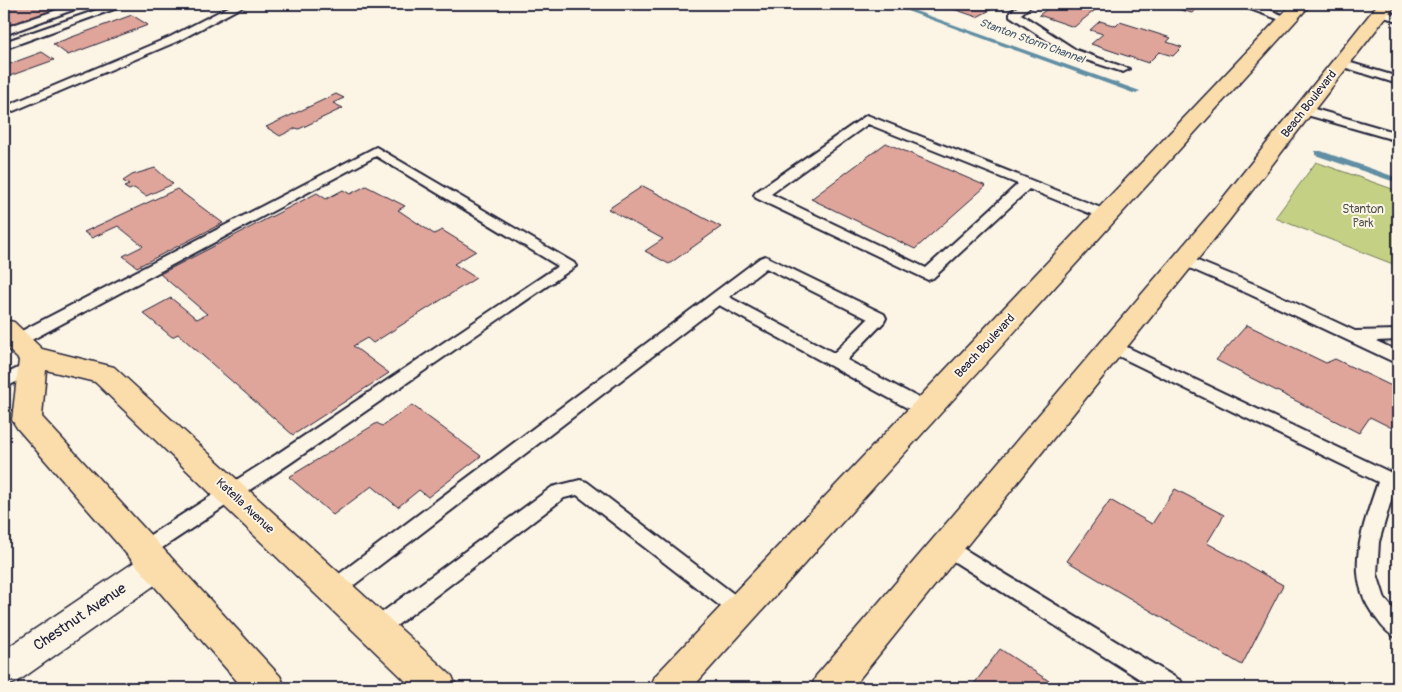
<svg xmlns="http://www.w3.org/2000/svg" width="1402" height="692" viewBox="0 0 1402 692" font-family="Pangolin,sans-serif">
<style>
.green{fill:#c4d083;stroke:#73795f}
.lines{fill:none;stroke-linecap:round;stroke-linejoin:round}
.stream{fill:#608ea3;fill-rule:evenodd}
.building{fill:#dfa59b;stroke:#22223b}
.service-casing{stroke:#22223b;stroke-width:4}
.minor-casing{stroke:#22223b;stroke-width:3}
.primary-casing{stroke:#22223b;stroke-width:3}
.service{fill:#fcf5e5;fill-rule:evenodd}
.minor{fill:#fcf5e5;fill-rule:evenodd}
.primary{fill:#fbddab;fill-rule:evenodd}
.labels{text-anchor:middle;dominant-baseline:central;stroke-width:4;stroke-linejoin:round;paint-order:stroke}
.far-water-label{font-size:11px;font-style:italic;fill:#41586f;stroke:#fcf5e5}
.street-label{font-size:12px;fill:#22223b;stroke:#fcf5e5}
.park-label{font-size:12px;fill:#535651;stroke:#fcf5e5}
.near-street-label{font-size:15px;fill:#22223b;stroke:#fcf5e5}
</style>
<rect width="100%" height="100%" fill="#fcf5e5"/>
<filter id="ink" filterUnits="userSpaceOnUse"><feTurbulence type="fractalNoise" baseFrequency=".02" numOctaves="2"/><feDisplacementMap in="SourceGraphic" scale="10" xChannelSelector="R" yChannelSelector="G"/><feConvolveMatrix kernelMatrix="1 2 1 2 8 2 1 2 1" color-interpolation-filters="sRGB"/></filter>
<g filter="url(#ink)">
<path class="green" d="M 1316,162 L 1398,191 L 1398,266 L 1275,218 Z"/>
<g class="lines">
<path class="stream" d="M 888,4 L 896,4 L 1140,91 L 1136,93 L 1133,93 Z
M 1315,151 L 1321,151 L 1398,178 L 1398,183 L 1315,155 Z"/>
</g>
<path class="building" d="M 4,4 L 73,4 L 4,28 Z
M 939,4 L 986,4 L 996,7 L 977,17 Z
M 1054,4 L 1093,4 L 1100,6 L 1074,27 L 1039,15 Z
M 1161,4 L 1202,4 L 1192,13 Z
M 132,15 L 148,25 L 68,55 L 53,44 Z
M 1100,21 L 1116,26 L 1120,22 L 1171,38 L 1167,42 L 1182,47 L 1173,56 L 1159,52 L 1148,63 L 1091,44 L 1103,34 L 1090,30 Z
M 42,52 L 54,60 L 4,78 L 4,66 Z
M 336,94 L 344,98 L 333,103 L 343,108 L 299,129 L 296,128 L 280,136 L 266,127 Z
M 886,143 L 986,186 L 915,249 L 811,199 Z
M 155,168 L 173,184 L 146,196 L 134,188 L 129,190 L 124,187 L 129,185 L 123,181 L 132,175 Z
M 366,186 L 405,206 L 398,210 L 434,234 L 442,230 L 476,251 L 454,264 L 476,278 L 373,343 L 367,338 L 353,346 L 389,373 L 293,435 L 178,334 L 172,337 L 143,313 L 171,298 L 197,319 L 207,314 L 160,274 L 317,193 L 326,199 L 343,190 L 350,194 Z
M 643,186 L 721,227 L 669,264 L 645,251 L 663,239 L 608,209 Z
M 177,189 L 223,223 L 137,267 L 123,256 L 143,246 L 118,226 L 92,238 L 84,232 Z
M 1247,325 L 1326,363 L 1335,359 L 1398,389 L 1398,431 L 1370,417 L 1359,433 L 1216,360 Z
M 412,405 L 481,456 L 428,497 L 419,490 L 398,507 L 372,486 L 333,515 L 289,477 L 377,423 L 382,426 Z
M 1175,489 L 1224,515 L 1207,543 L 1283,585 L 1242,665 L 1067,561 L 1110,500 L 1152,524 Z
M 1000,649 L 1049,681 L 1044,688 L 971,688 Z"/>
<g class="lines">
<g class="service-casing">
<path id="service" d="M 75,4 L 89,4 L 4,35 L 4,28 Z
M 114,4 L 128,4 L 4,49 L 4,42 Z
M 234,4 L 247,4 L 178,41 L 4,115 L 4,107 L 170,37 Z
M 1021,4 L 1033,4 L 1021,14 L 1076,50 L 1129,69 L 1123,72 L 1068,54 L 1010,16 L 1010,12 Z
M 1241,4 L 1255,4 L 1292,19 L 1291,21 L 1283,21 L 1242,6 Z
M 1380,10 L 1398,15 L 1398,21 L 1376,15 L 1375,13 Z
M 1341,60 L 1398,77 L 1398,84 L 1337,65 L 1337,61 Z
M 1304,106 L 1398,133 L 1398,141 L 1300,113 L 1298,110 Z
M 867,115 L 1111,212 L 1113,215 L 1106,219 L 1101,218 L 1029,189 L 933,278 L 928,280 L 756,198 L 754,195 L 756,192 ZM 868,124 L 1018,184 L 926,268 L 771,194 Z
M 376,147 L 574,263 L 576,266 L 289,464 L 150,556 L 143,558 L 136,556 L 133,550 L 136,544 L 277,454 L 558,266 L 376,156 L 22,345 L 10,345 L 8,341 L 10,337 Z
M 1183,255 L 1259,286 L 1355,331 L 1398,330 L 1398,340 L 1376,341 L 1398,351 L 1398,364 L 1249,294 L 1178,263 L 1176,260 Z
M 765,256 L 884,314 L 886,318 L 884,322 L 847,360 L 932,405 L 935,410 L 932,415 L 926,416 L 920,415 L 719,305 L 341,595 L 334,598 L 327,595 L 324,589 L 327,583 L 760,258 ZM 766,268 L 868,319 L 834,353 L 729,297 Z
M 1112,340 L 1398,476 L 1398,491 L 1394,490 L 1379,542 L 1377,574 L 1385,599 L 1398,614 L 1398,638 C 1389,635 1382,627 1376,618 C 1342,576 1363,527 1378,482 L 1106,350 L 1104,346 L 1106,342 Z
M 32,361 L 38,363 L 40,367 L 38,371 L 4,388 L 4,375 Z
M 580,480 L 587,482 L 747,604 L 750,610 L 747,616 L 740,619 L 733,616 L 577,495 L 564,498 L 383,636 L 376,638 L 369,636 L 366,629 L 369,622 L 552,487 Z
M 946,538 L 1181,681 L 1184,688 L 1154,688 L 939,552 L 936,546 L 939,540 Z"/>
</g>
<g class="minor-casing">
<path id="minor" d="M 157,551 L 169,555 L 174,565 L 169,575 L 17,682 L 4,687 L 4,650 L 145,555 Z"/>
</g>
<g class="primary-casing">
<path id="primary" d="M 1292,4 L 1311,4 L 692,688 L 650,688 L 655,676 Z
M 1378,4 L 1396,4 L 1227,223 L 852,688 L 811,688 L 816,676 L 1211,213 Z
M 4,320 L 14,322 L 42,349 L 114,367 L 452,676 L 457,688 L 413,688 L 95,382 L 46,370 L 42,417 L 280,676 L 286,688 L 243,688 L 17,428 L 12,420 L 19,360 L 4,345 Z"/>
</g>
<use href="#service" class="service"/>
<use href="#minor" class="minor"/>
<use href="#primary" class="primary"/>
</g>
</g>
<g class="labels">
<g class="far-water-label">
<text transform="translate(1032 41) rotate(20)">Stanton Storm Channel</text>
</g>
<g class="street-label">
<text transform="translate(1309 104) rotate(-52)">Beach Boulevard</text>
<text transform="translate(985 346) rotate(-47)">Beach Boulevard</text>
<text transform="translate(245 506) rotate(43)">Katella Avenue</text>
</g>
<g class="park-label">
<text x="1363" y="209">Stanton<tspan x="1363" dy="14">Park</tspan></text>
</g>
<g class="near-street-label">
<text transform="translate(80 617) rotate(-34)">Chestnut Avenue</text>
</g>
</g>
<rect width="1402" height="692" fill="none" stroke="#fcf5e5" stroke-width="20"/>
<rect x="10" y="10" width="1382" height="672" fill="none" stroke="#22223b" stroke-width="2" filter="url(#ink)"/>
</svg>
